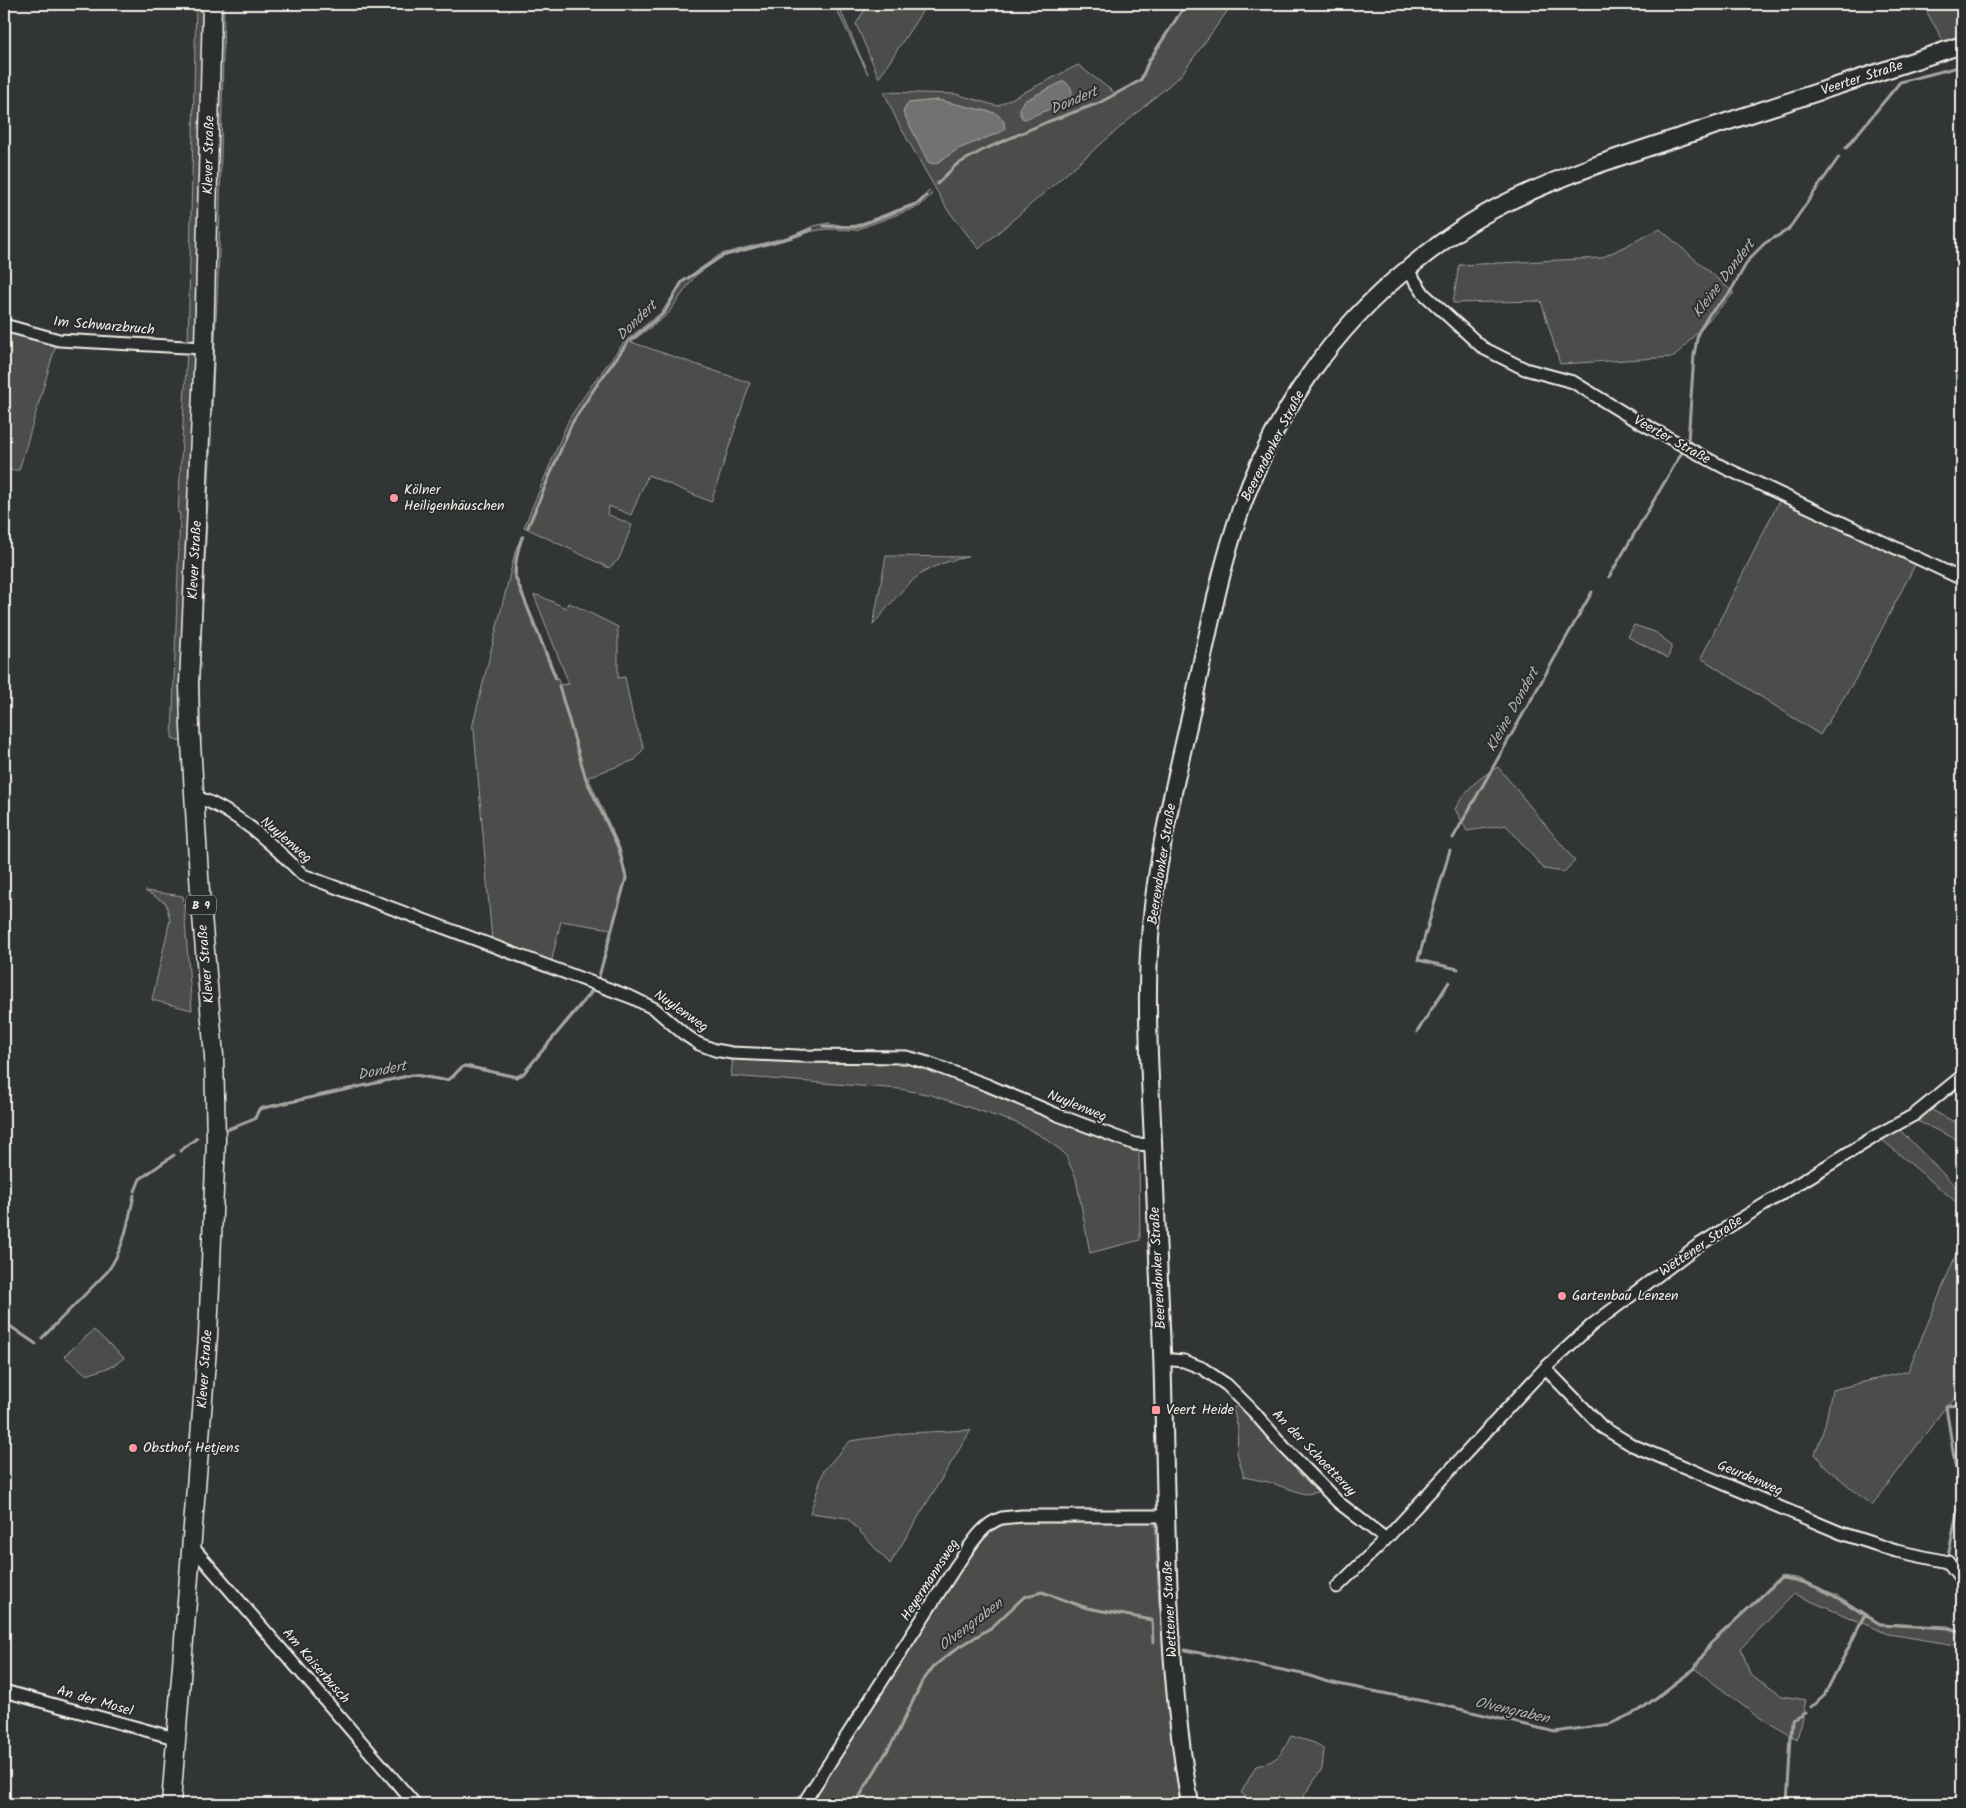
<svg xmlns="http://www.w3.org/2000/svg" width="1966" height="1808" viewBox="0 0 1966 1808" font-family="Kalam,sans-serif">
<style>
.green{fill:#4b4d4c;stroke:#a09f9a;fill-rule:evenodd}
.water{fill:#727370;stroke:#a6a5a0}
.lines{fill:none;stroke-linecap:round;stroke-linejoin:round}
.stream{stroke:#a6a5a0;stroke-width:3}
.street-casing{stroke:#f4f1e8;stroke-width:15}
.secondary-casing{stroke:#f4f1e8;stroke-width:20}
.primary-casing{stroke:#f4f1e8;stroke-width:21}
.street{stroke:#2a2d2e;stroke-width:11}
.secondary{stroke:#2a2d2e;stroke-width:16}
.primary{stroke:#2a2d2e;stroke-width:18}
.poi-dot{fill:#ff9aa2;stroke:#2a2d2e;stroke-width:2}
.labels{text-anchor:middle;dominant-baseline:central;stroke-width:4;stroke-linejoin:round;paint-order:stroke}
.shield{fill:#2a2d2e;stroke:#b7b6b0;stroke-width:1}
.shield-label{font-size:12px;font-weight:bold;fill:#f4f1e8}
.street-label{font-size:14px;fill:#f4f1e8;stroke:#2a2d2e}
.poi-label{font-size:14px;fill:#f4f1e8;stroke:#2a2d2e;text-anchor:start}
.water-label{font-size:15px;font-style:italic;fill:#b3b2ac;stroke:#2a2d2e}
</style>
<rect width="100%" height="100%" fill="#323535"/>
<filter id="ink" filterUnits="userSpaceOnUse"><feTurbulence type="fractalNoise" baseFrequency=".02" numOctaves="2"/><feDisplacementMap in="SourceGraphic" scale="10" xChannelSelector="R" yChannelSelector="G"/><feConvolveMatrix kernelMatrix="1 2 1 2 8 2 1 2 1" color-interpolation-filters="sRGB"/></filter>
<g filter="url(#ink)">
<path class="green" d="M 196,4 L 207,4 L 199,334 L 195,340 L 188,344 Z
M 218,4 L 224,4 L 219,253 L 212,412 L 207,408 Z
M 834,4 L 838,4 L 868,74 Z
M 868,4 L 927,4 L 879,78 L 856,24 Z
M 1185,4 L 1229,4 L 1226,13 L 1181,75 L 979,249 L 947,209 L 897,121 L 884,92 L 956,94 L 997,106 L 1078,65 L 1116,94 L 1140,79 L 1148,60 ZM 1064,81 L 1071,88 L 1072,97 L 1020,116 L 1020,107 L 1024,101 ZM 938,100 L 995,113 L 1003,119 L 1005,128 L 1001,132 L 958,149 L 937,163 L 903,112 L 908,103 Z
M 1922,4 L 1962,4 L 1962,45 L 1948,49 Z
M 929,191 L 932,194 L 920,206 L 856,230 L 828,229 L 813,231 L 793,238 L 722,257 L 695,276 L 667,315 L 631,342 L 750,383 L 711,502 L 648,475 L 631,515 L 609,506 L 607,514 L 632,525 L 619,559 L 609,568 L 524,527 L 569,419 L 591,386 L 625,341 L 662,312 L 682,281 L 721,254 L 791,236 L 813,226 L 829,223 L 845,226 L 856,225 L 918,202 Z
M 1660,229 L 1734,293 L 1674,357 L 1560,364 L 1541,301 L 1453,303 L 1459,265 L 1601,258 Z
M 4,322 L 57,341 L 19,470 L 4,471 Z
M 187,351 L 193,353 L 197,358 L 185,743 L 172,738 L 180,514 L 178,513 Z
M 212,421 L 199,682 L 201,742 L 196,742 L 206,425 Z
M 1782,495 L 1918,559 L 1859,673 L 1820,735 L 1701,658 Z
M 522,536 L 524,536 C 518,550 516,561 516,576 L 560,685 L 569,684 L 534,595 L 540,596 L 566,608 L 568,603 L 574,605 L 618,627 L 618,678 L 625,677 L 632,713 L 644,748 L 635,760 L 588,777 L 620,848 L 627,878 L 598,980 L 611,929 L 561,921 L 551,963 L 492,941 L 474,729 L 472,728 L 516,549 Z
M 886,556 L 968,557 C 916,566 905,587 873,625 Z
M 1634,625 L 1655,632 L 1672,645 L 1668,658 L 1628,637 Z
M 1498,767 L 1575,861 L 1564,872 L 1544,869 L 1506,825 L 1467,831 L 1455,809 C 1467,788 1477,779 1498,767 Z
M 145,891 L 183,896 L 192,1010 L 152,1000 L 170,920 L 166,903 Z
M 594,988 L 596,989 L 523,1075 L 517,1078 L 465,1067 C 458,1069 456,1076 450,1080 C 444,1083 422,1076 413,1076 L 291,1101 L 260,1110 L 255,1120 L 227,1131 L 227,1129 L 255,1118 L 259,1108 L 413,1074 C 421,1074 443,1081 449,1078 C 455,1074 458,1067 465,1065 L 517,1076 L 523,1073 Z
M 733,1057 L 906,1061 L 927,1065 L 1139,1148 L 1140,1240 L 1090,1253 L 1076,1178 L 1065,1154 L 1045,1138 L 1017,1123 L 931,1095 L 900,1089 L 731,1076 Z
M 1930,1109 L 1962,1126 L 1962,1142 L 1915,1120 Z
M 1899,1129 L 1962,1193 L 1962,1207 L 1881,1139 Z
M 1962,1240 L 1962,1412 L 1961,1394 L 1944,1409 L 1872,1506 L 1825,1466 L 1815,1454 L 1825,1425 L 1832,1390 L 1908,1371 Z
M 94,1330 L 124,1358 L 113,1366 L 87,1375 L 64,1356 Z
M 1241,1404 L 1320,1492 L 1305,1494 L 1268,1482 L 1244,1477 L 1237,1453 L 1238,1428 L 1233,1408 Z
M 971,1430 L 890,1564 L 847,1518 L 810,1513 L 824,1470 L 850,1441 L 907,1433 Z
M 1021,1519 L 1155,1520 L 1159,1605 L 1176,1643 L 1193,1804 L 808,1804 L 983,1535 L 1002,1522 Z
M 1781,1576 L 1797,1578 L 1837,1595 L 1880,1623 L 1948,1626 L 1962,1631 L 1962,1646 L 1888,1634 L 1794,1594 L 1741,1648 L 1750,1674 L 1782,1696 L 1806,1700 L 1797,1739 L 1755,1715 L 1694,1668 L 1708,1645 Z
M 1291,1736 L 1315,1743 L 1324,1750 L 1322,1769 L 1301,1800 L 1307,1804 L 1259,1804 L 1250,1800 L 1241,1793 L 1256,1766 C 1278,1761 1281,1755 1291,1736 Z"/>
<path class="water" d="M 1064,81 C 1072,86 1075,93 1068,102 L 1025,119 L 1022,118 L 1020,107 L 1024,101 Z
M 938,100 L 995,113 L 1003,119 L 1005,128 L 1001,132 L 958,149 L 937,163 L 933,164 L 928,162 L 903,112 L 908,103 Z"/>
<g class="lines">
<path class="stream" d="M 1957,24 L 1962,21
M 1846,148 L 1900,82 L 1962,66
M 937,184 L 956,165 L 983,150 L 1047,122 L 1099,103 L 1141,80 L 1149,61 L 1186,4
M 824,226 L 855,227 L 919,203 L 926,196
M 1688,441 L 1694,355 L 1698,333 L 1710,313 L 1729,294 L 1749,259 L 1765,243 L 1788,230 L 1839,157
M 528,527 L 572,423 L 596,386 L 628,342 L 664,313 L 682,282 L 722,256 L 791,237 L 812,229
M 522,537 C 517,551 515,562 515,576 L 556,679
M 1609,577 L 1681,454
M 559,686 L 586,779 L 619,849 L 626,878 L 598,980
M 1453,838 L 1592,592
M 1450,850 L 1418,960 L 1458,969
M 1417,1032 L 1449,982
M 228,1129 L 255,1118 L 259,1109 L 412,1075 C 422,1075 442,1082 449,1079 C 456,1076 458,1068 465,1066 L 516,1077 L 523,1074 L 594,988
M 180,1151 L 197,1138
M 135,1191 L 140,1179 L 174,1155
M 4,1322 L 36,1344
M 42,1338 L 107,1272 C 124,1249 128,1223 134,1195
M 1948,1557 L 1960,1497 L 1946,1406 L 1962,1405
M 1961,1562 L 1962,1564
M 1185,1650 L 1307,1675 L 1328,1682 L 1443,1705 L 1555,1732 L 1610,1724 L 1640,1710 L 1694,1669 L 1710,1644 L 1781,1578 C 1812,1581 1839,1598 1865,1615
M 1811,1707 L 1825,1694 L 1865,1615 L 1880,1624 L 1948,1628 L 1962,1632
M 855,1804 L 896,1736 L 922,1682 L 933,1667 L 956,1649 L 992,1627 L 1024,1597 L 1042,1592 L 1087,1608 L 1152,1620 L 1153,1642
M 1787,1804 L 1792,1720 L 1805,1713"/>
<g class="street-casing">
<path id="street" d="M 1407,269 L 1424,294 L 1483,348 L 1525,369 L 1573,382 L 1632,418 L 1723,467 L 1962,579
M 4,325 L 59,340 L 204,348
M 194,796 C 236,810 272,844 303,875 L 633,998 L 655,1009 L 684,1034 L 699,1044 L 715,1050 L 732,1053 L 799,1056 L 907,1057 L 928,1063 L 987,1085 L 1058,1115 L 1135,1144 L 1153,1145
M 1162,1359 L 1184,1361 L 1202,1368 L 1227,1385 L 1253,1411 L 1284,1447 L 1338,1502 L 1386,1539
M 1545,1368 L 1602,1427 L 1632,1445 L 1841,1533 L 1896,1551 L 1948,1562 L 1962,1580
M 192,1551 L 197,1552 L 415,1804
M 1337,1587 L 1386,1539 L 1545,1368 L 1592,1325 L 1697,1246 L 1879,1134 L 1914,1115 L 1962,1076
M 4,1691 L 178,1739
M 803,1804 L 956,1566 C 968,1550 981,1524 1002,1518 C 1008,1517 1015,1517 1022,1516 L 1166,1516"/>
</g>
<g class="secondary-casing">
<path id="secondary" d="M 1190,1804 C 1164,1655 1167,1502 1162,1351 C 1159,1281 1156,1211 1153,1141 C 1150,1078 1146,1015 1149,953 C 1153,871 1173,792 1191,713 C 1206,645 1218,575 1241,509 C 1273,416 1333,328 1410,267 C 1438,244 1470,221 1502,205 C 1571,170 1647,148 1720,124 C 1801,98 1881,71 1962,45"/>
</g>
<g class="primary-casing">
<path id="primary" d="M 171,1804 L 208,1336 L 216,1140 L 214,1056 L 200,892 L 190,727 L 189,684 L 204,348 L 212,4"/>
</g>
<use href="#street" class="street"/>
<use href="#secondary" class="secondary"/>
<use href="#primary" class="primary"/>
</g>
</g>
<g class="poi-dot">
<circle cx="394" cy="498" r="5"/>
<circle cx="1562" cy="1296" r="5"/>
<rect x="1151" y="1405" width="10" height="10" rx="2.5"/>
<circle cx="133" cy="1448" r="5"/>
</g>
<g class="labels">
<rect class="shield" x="186" y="895.5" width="30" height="19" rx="4"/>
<g class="shield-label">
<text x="201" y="905">B 9</text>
</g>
<g class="street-label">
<text transform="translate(1862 78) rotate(-18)">Veerter Straße</text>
<text transform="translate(209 155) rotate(-89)">Klever Straße</text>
<text transform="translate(104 326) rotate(5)">Im Schwarzbruch</text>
<text transform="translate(1672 440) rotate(29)">Veerter Straße</text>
<text transform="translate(1273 446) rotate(-63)">Beerendonker Straße</text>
<text transform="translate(195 560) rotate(-87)">Klever Straße</text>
<text transform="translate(286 840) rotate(41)">Nuylenweg</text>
<text transform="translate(1162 864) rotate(-81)">Beerendonker Straße</text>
<text transform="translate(206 964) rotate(-95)">Klever Straße</text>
<text transform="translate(681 1011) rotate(35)">Nuylenweg</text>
<text transform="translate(1077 1106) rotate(22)">Nuylenweg</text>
<text transform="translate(1701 1246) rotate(-34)">Wettener Straße</text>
<text transform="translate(1158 1268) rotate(-93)">Beerendonker Straße</text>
<text transform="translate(205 1369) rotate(-86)">Klever Straße</text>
<text transform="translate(1314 1453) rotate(46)">An der Schoetteruy</text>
<text transform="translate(1750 1478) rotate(23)">Geurdenweg</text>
<text transform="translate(930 1580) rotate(-57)">Heyermannsweg</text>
<text transform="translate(1170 1609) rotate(-93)">Wettener Straße</text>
<text transform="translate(316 1666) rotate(49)">Am Kaiserbusch</text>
<text transform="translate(95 1701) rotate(16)">An der Mosel</text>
</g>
<g class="poi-label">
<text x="404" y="490">Kölner<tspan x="404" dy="16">Heiligenhäuschen</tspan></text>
<text x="1572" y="1296">Gartenbau Lenzen</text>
<text x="1166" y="1410">Veert Heide</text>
<text x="143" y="1448">Obsthof Hetjens</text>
</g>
<g class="water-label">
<text transform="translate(1074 101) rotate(-23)">Dondert</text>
<text transform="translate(1724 279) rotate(-53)">Kleine Dondert</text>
<text transform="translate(637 321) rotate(-44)">Dondert</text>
<text transform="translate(1513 710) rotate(-61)">Kleine Dondert</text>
<text transform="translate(382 1071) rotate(-11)">Dondert</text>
<text transform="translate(971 1625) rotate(-37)">Olvengraben</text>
<text transform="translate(1512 1711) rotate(13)">Olvengraben</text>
</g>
</g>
<rect width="1966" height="1808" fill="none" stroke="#2a2d2e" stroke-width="20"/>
<rect x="10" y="10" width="1946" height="1788" fill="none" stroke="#f4f1e8" stroke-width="2" filter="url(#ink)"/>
</svg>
